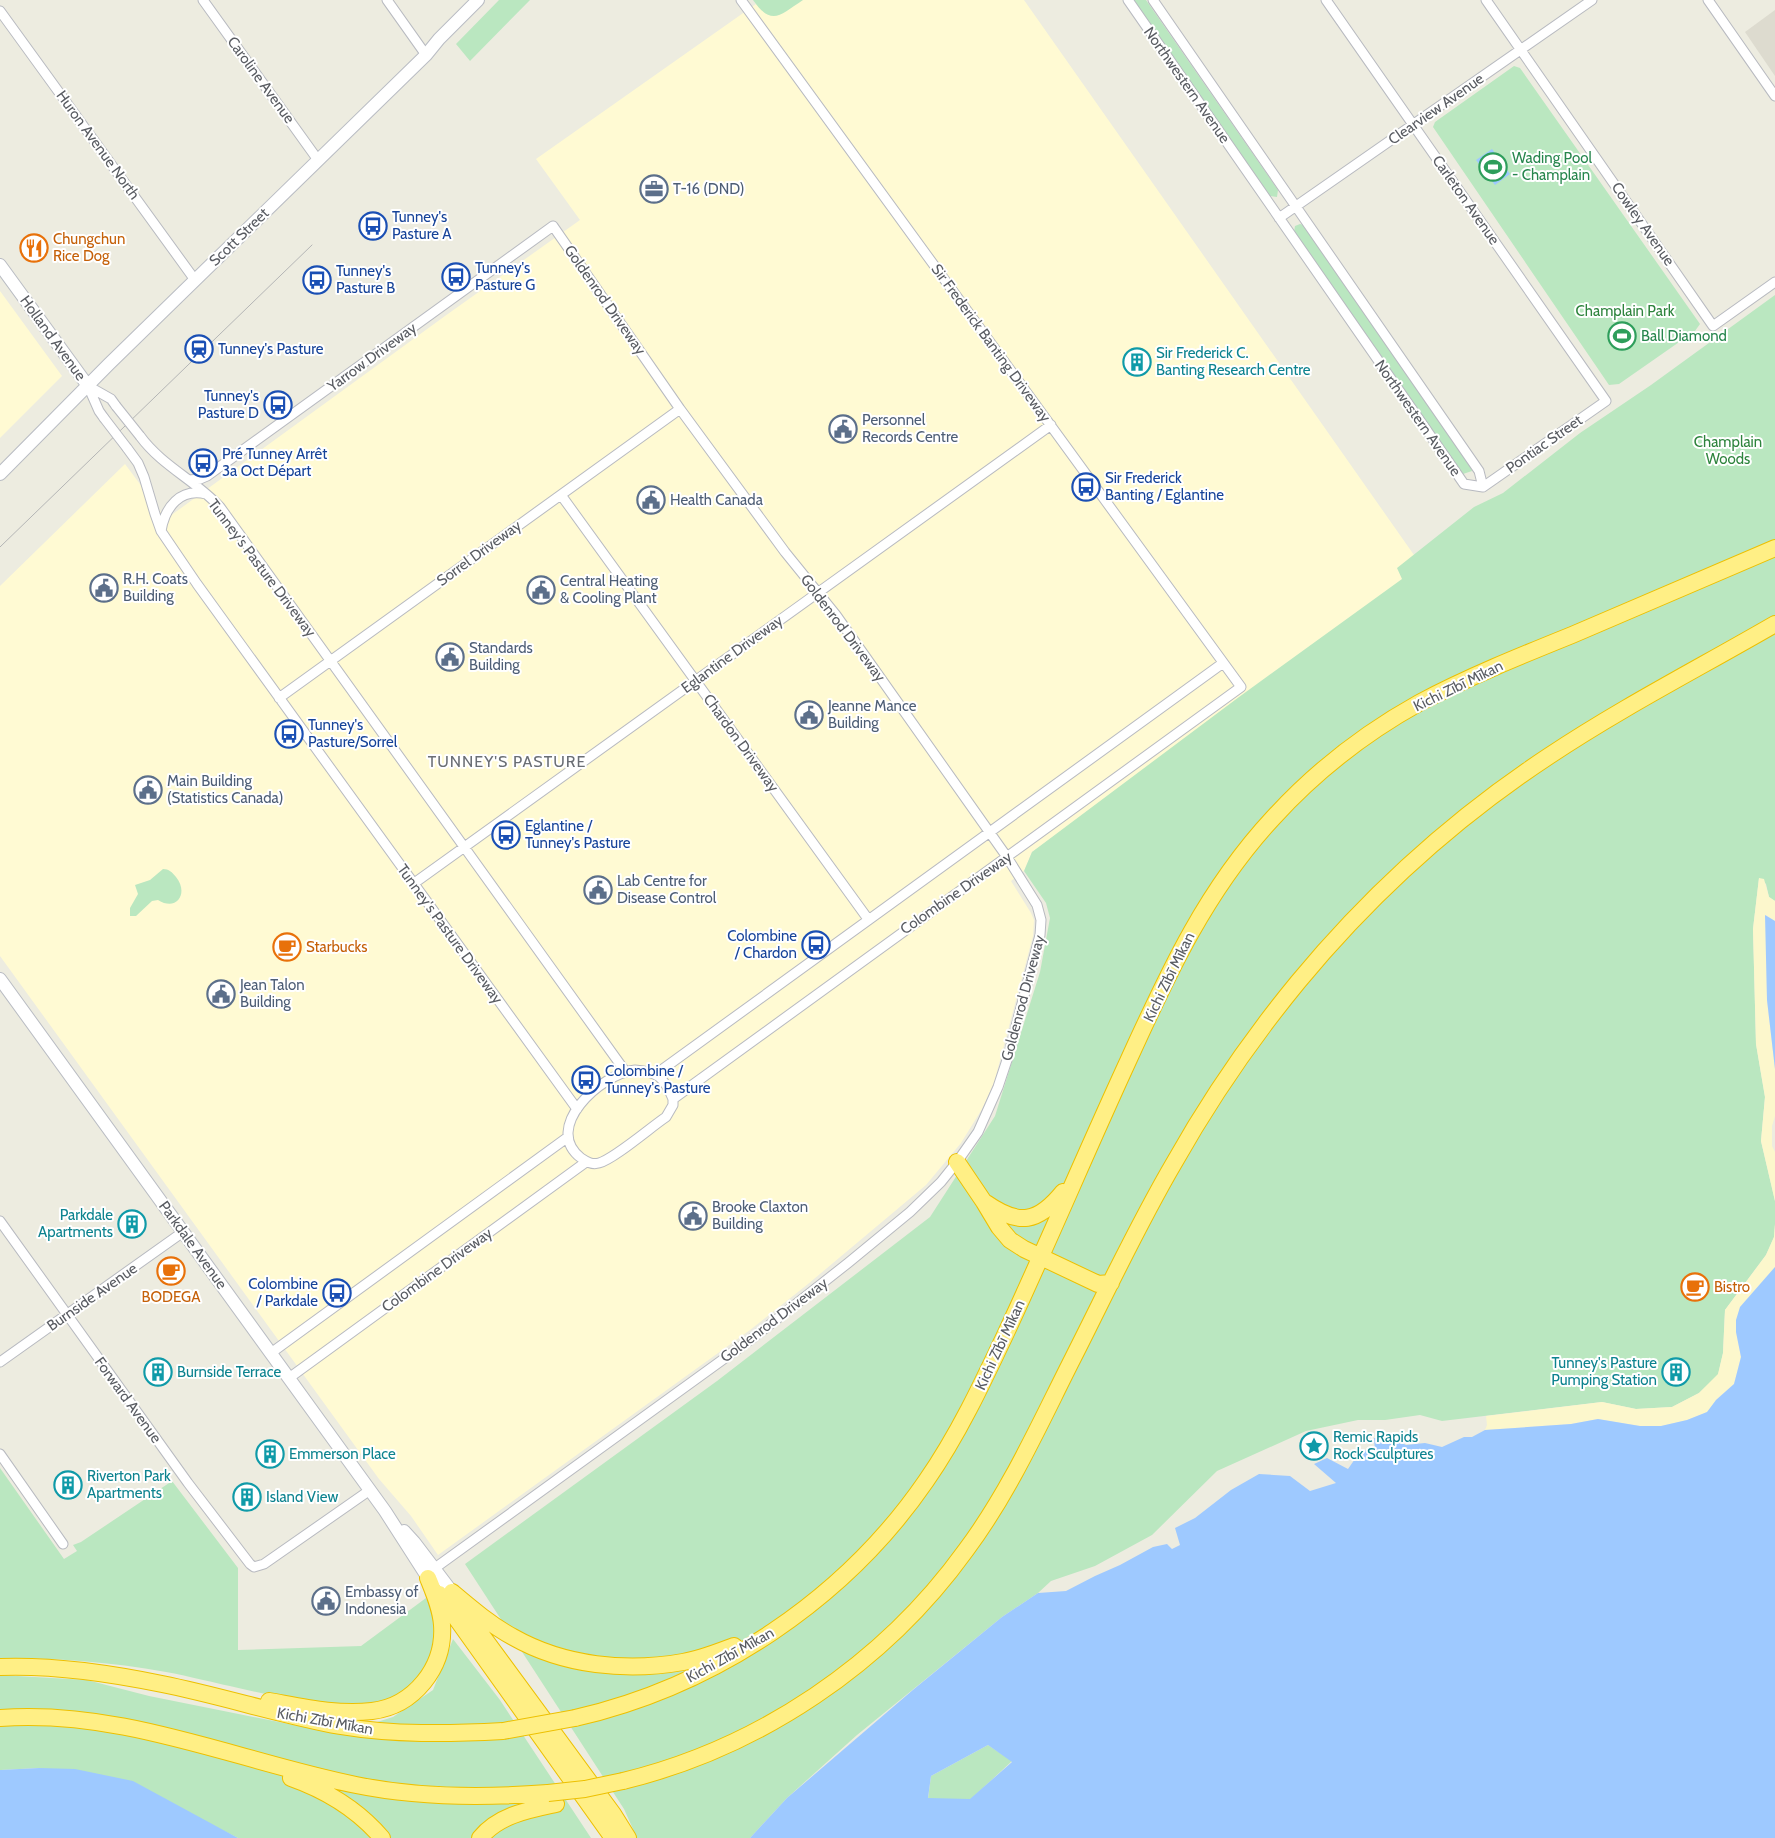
<svg xmlns="http://www.w3.org/2000/svg" width="1775" height="1838" viewBox="0 0 1775 1838" font-family="Cabin,sans-serif">
<style>
.commercial{fill:#fffad3}
.education{fill:#dddbcf}
.green{fill:#bae7c0}
.sand{fill:#fcf7cc}
.water{fill:#9ec9ff;fill-rule:evenodd}
.lines{fill:none;stroke-linecap:round;stroke-linejoin:round}
.street-casing{stroke:#b8bac0;stroke-width:11}
.secondary-casing{stroke:#b9bcc3;stroke-width:14}
.highway-casing{stroke:#edc000;stroke-width:18}
.street{stroke:#fff;stroke-width:9}
.secondary{stroke:#fff;stroke-width:12}
.highway{stroke:#ffef85;stroke-width:16}
.tram{stroke:#b4b5b5;stroke-width:1}
.street-bridge-casing{stroke:#b8bac0;stroke-width:11;stroke-linecap:butt}
.highway-bridge-casing{stroke:#edc000;stroke-width:18;stroke-linecap:butt}
.street-bridge{stroke:#fff;stroke-width:9}
.highway-bridge{stroke:#ffef85;stroke-width:16}
.labels{text-anchor:middle;dominant-baseline:central;stroke-width:4;stroke-linejoin:round;paint-order:stroke}
.street-label{font-size:15px;fill:#595c62;stroke:#fff}
.leisure-label{font-size:15px;fill:#27864d;stroke:#fff;text-anchor:start}
.service-label{font-size:15px;fill:#4e5e75;stroke:#fff;text-anchor:start}
.transit-label{font-size:15px;fill:#164399;stroke:#fff;text-anchor:start}
.food-label{font-size:15px;fill:#c56008;stroke:#fff;text-anchor:start}
.park-label{font-size:15px;fill:#2e843d;stroke:#fff}
.culture-label{font-size:15px;fill:#0d838f;stroke:#fff;text-anchor:start}
.neighbourhood-label{font-size:16px;letter-spacing:1px;fill:#6a6e74;stroke:#fff}
</style>
<rect width="100%" height="100%" fill="#edece0"/>
<path class="commercial" d="M 754,0 L 1024,0 L 1414,555 L 1398,568 L 1406,587 L 1032,852 L 1024,871 L 1011,881 L 1031,913 L 1034,920 L 1033,936 L 994,1083 L 982,1109 L 961,1143 L 926,1185 L 808,1284 L 750,1330 L 438,1555 L 411,1516 L 379,1479 L 0,956 L 0,586 L 125,464 L 166,519 L 445,316 L 580,220 L 536,159 L 756,4 Z
M 0,291 L 62,376 L 0,438 Z"/>
<path class="education" d="M 1775,10 L 1775,76 L 1745,32 Z"/>
<path class="green" d="M 499,0 L 530,0 L 470,61 L 456,44 Z
M 753,0 L 803,0 C 780,15 772,27 753,0 Z
M 1133,0 L 1146,0 L 1278,190 L 1277,197 L 1270,196 Z
M 1514,66 L 1520,68 L 1700,324 L 1695,331 L 1619,384 L 1609,385 L 1433,127 L 1435,122 Z
M 1300,224 L 1304,225 L 1471,467 L 1472,471 L 1463,474 L 1294,232 L 1295,226 Z
M 1775,295 L 1775,901 L 1769,897 L 1766,884 L 1759,878 L 1753,929 L 1756,1044 L 1765,1097 L 1761,1141 L 1775,1201 L 1775,1224 L 1774,1237 L 1766,1255 L 1725,1310 L 1723,1353 L 1718,1375 L 1699,1393 L 1672,1407 L 1636,1409 L 1602,1402 L 1442,1421 L 1420,1415 L 1385,1420 L 1358,1420 L 1306,1431 L 1217,1471 L 1152,1535 L 1095,1566 L 1051,1581 L 1038,1593 L 1002,1617 L 857,1735 L 787,1798 L 750,1838 L 637,1838 L 624,1809 L 465,1564 L 717,1381 L 930,1217 L 995,1116 L 1040,972 L 1050,918 L 1046,903 L 1024,871 L 1032,852 L 1239,697 L 1402,579 L 1397,568 L 1474,507 L 1503,493 L 1580,433 L 1651,385 Z
M 163,869 C 169,869 172,872 176,877 C 189,893 177,912 158,900 L 152,901 L 136,916 L 130,916 L 130,908 L 138,894 L 135,885 L 150,880 Z
M 0,1468 L 64,1559 L 77,1551 L 73,1545 L 81,1542 L 172,1481 L 238,1568 L 238,1650 L 361,1646 L 426,1598 C 429,1604 432,1610 434,1615 C 439,1632 434,1656 424,1670 C 414,1682 404,1692 390,1699 C 345,1720 217,1681 166,1672 C 111,1662 56,1658 0,1658 Z
M 453,1639 L 500,1700 L 591,1838 L 238,1838 L 218,1828 L 39,1768 L 0,1770 L 0,1675 L 87,1680 L 149,1696 L 339,1734 L 393,1717 L 433,1690 Z
M 988,1745 L 1012,1761 L 970,1800 L 928,1799 L 931,1776 Z"/>
<path class="sand" d="M 1759,878 L 1764,879 L 1769,897 L 1775,901 L 1775,921 L 1766,915 L 1767,1000 L 1775,1069 L 1775,1116 L 1772,1126 L 1772,1146 L 1775,1152 L 1775,1201 L 1761,1141 L 1765,1097 L 1756,1044 L 1753,929 Z
M 1775,1224 L 1775,1267 L 1740,1307 L 1736,1332 L 1741,1357 L 1734,1384 L 1716,1400 L 1708,1412 L 1687,1420 L 1661,1426 L 1640,1426 L 1598,1419 L 1571,1424 L 1485,1430 L 1487,1425 L 1486,1416 L 1602,1402 L 1636,1409 L 1672,1407 L 1699,1393 L 1718,1374 L 1723,1353 L 1725,1310 L 1766,1255 L 1774,1237 Z"/>
<path class="water" d="M 1492,149 L 1510,174 L 1495,185 L 1476,160 Z
M 1765,915 L 1775,921 L 1775,1069 L 1767,1000 Z
M 1775,1267 L 1775,1838 L 750,1838 L 787,1798 L 914,1689 L 1002,1617 L 1038,1593 L 1066,1591 L 1095,1576 L 1120,1565 L 1153,1547 L 1167,1544 L 1172,1549 L 1180,1545 L 1175,1528 L 1195,1518 L 1231,1490 L 1259,1474 L 1290,1476 L 1310,1491 L 1336,1483 L 1314,1464 L 1327,1458 L 1348,1469 L 1357,1456 L 1358,1449 L 1375,1452 L 1374,1438 L 1393,1438 L 1406,1445 L 1425,1443 L 1442,1447 L 1464,1437 L 1472,1437 L 1485,1430 L 1571,1424 L 1598,1419 L 1640,1426 L 1661,1426 L 1687,1420 L 1707,1412 L 1716,1400 L 1734,1384 L 1741,1357 L 1736,1332 L 1736,1320 L 1740,1307 ZM 988,1745 L 1012,1762 L 970,1799 L 928,1798 L 931,1776 Z
M 39,1768 L 75,1769 L 133,1781 L 238,1838 L 0,1838 L 0,1770 Z"/>
<g class="lines">
<g class="street-casing">
<path id="street" d="M 203,0 L 318,160
M 387,0 L 426,55
M 1128,0 L 1464,484 L 1483,487
M 1153,0 L 1479,471 L 1483,487
M 1326,0 L 1606,401 L 1483,487
M 1486,0 L 1713,326 L 1775,282
M 1708,0 L 1775,96
M 0,11 L 195,280
M 1279,218 L 1592,0
M 88,386 L 99,411 L 104,418
M 88,386 L 111,399 L 116,406
M 140,436 C 162,466 195,480 220,507 L 625,1071
M 127,448 L 138,463 L 144,477 L 155,514 L 161,531 L 197,584 L 577,1109
M 189,480 L 200,479 L 207,476 L 553,226 L 680,409 L 785,552 L 836,615 L 1007,857 L 1037,905 L 1041,920 L 1040,935 L 1008,1057 L 998,1087 L 978,1132 L 957,1162 L 941,1182 L 910,1212 L 848,1263 L 754,1337 L 435,1568
M 561,495 L 868,919
M 161,531 C 165,507 180,488 206,494
M 279,698 L 680,409
M 413,884 L 1051,425
M 635,1070 C 658,1072 664,1077 673,1099 L 673,1105 L 666,1117 C 651,1127 614,1159 599,1163 C 592,1165 587,1162 581,1158 C 542,1128 600,1074 635,1070 Z
M 656,1074 L 1223,663
M 673,1099 L 1241,687 L 741,0
M 0,1221 L 188,1483 L 250,1564 L 254,1567 L 264,1564 L 370,1490
M 271,1353 L 568,1137
M 0,1362 L 183,1232
M 289,1378 L 586,1162
M 0,1454 L 63,1544"/>
</g>
<g class="secondary-casing">
<path id="secondary" d="M 0,265 L 88,386
M 0,474 L 109,364 L 426,55 L 439,39 L 478,0
M 0,979 L 385,1511 L 428,1578
M 404,1531 L 414,1542 L 452,1592"/>
</g>
<g class="highway-casing">
<path id="highway" d="M 957,1162 L 984,1202 L 999,1227 L 1010,1240 L 1024,1249 L 1098,1284 L 1111,1283
M 986,1203 C 1019,1226 1038,1223 1063,1192
M 452,1592 C 471,1608 491,1625 513,1637 C 564,1666 627,1672 683,1662 C 701,1659 718,1652 734,1646
M 439,1594 L 613,1838
M 461,1607 L 613,1814 L 628,1838
M 0,1667 C 55,1665 109,1673 162,1684 C 222,1696 280,1715 340,1726 C 394,1735 449,1734 503,1731
M 269,1701 C 303,1707 337,1715 372,1711 C 414,1706 445,1667 442,1625 C 441,1609 434,1593 428,1578
M 0,1718 C 124,1709 237,1761 356,1785 C 419,1798 484,1798 548,1793
M 575,1718 C 715,1686 845,1599 926,1481 C 958,1435 982,1384 1006,1333 C 1048,1243 1087,1150 1129,1059 C 1169,971 1207,889 1273,818 C 1314,773 1365,733 1419,703 C 1468,677 1520,656 1572,635 C 1639,606 1707,577 1775,548
M 291,1778 C 325,1790 358,1810 382,1838
M 623,1781 C 759,1748 884,1664 966,1550 C 1010,1491 1040,1423 1073,1358 C 1106,1293 1137,1226 1174,1163 C 1210,1099 1252,1038 1298,982 C 1370,895 1455,818 1549,756 C 1621,708 1699,668 1775,624
M 480,1838 C 499,1815 528,1810 556,1804"/>
</g>
<use href="#street" class="street"/>
<use href="#secondary" class="secondary"/>
<use href="#highway" class="highway"/>
<path class="tram" d="M 0,547 L 312,245"/>
<g class="street-bridge-casing">
<path id="street-bridge" d="M 116,406 L 140,436
M 104,418 L 127,448"/>
</g>
<g class="highway-bridge-casing">
<path id="highway-bridge" d="M 503,1731 L 575,1718
M 548,1793 L 585,1789 L 623,1781"/>
</g>
<use href="#street-bridge" class="street-bridge"/>
<use href="#highway-bridge" class="highway-bridge"/>
</g>
<defs>
<g id="stadium-ring" transform="scale(1.4375)"><circle r="9.5" fill="#fff" stroke="#2e9e5b" stroke-width="1.5"/><path d="M0-5a6.5 5 0 1 0 0 10a6.5 5 0 1 0 0-10ZM-3.5-1.8h7v3.6h-7Z" fill="#2e9e5b"/></g>
<g id="office-ring" transform="scale(1.4375)"><circle r="9.5" fill="#fff" stroke="#5c6f8a" stroke-width="1.5"/><path d="M-6-3h4V-5.5h4V-3h4V5H-6ZM-1-4.5V-3h2v-1.5ZM-6 0V1H6V0Z" fill="#5c6f8a"/></g>
<g id="bus-ring" transform="scale(1.4375)"><circle r="9.5" fill="#fff" stroke="#1a4fb4" stroke-width="1.5"/><path d="M-5-6H5V4H4V6H2V4H-2V6H-4V4H-5ZM-3.5-4V0h7V-4ZM-3.5 1.2v1.5H-2V1.2ZM2 1.2v1.5H3.5V1.2Z" fill="#1a4fb4"/></g>
<g id="restaurant-ring" transform="scale(1.4375)"><circle r="9.5" fill="#fff" stroke="#e8710a" stroke-width="1.5"/><path d="M-5-6h1v4h1v-4h1v4h1v-4h1v5L-1.5 .5V6h-2V.5L-5-1ZM5-6V6H3V1.5H1.5Q1.5-4 5-6Z" fill="#e8710a"/></g>
<g id="station-ring" transform="scale(1.4375)"><circle r="9.5" fill="#fff" stroke="#1a4fb4" stroke-width="1.5"/><path d="M-3-6H3Q5-6 5-4V2Q5 4 3 4L4.5 6H3L1.5 4h-3L-3 6H-4.5L-3 4Q-5 4-5 2V-4Q-5-6-3-6ZM-3.5-4v3h7v-3ZM-3.5 1v1.5H-2V1ZM2 1v1.5H3.5V1Z" fill="#1a4fb4"/></g>
<g id="building-ring" transform="scale(1.4375)"><circle r="9.5" fill="#fff" stroke="#0f9aa8" stroke-width="1.5"/><path d="M-4-6H4V6H1V3H-1V6H-4ZM-2.5-4.3h1.7v1.8h-1.7ZM.8-4.3h1.7v1.8H.8ZM-2.5-1h1.7V.8h-1.7ZM.8-1h1.7V.8H.8Z" fill="#0f9aa8"/></g>
<g id="civic-ring" transform="scale(1.4375)"><circle r="9.5" fill="#fff" stroke="#5c6f8a" stroke-width="1.5"/><path d="M-.6-6.5H3V-4.5H.6V-3L4-1V1h2V6H-6V1h2V-1L-.6-3ZM-1.2 2.5V6h2.4V2.5Z" fill="#5c6f8a"/></g>
<g id="cafe-ring" transform="scale(1.4375)"><circle r="9.5" fill="#fff" stroke="#e8710a" stroke-width="1.5"/><path d="M-5.5-4.5H6V0H3Q3 3.5 0 3.5H-2.5Q-5.5 3.5-5.5 0ZM3-3.2v2h1.7v-2ZM-6 4.5H4V6H-6Z" fill="#e8710a"/></g>
<g id="sight-ring" transform="scale(1.4375)"><circle r="9.5" fill="#fff" stroke="#0f9aa8" stroke-width="1.5"/><path d="M0-6L1.8-2.2L6-1.7L2.9 1.2L3.7 5.4L0 3.3L-3.7 5.4L-2.9 1.2L-6-1.7L-1.8-2.2Z" fill="#0f9aa8"/></g>
</defs>
<g fill-rule="evenodd">
<use href="#stadium-ring" x="1493" y="167"/>
<use href="#office-ring" x="654" y="189"/>
<use href="#bus-ring" x="373" y="226"/>
<use href="#restaurant-ring" x="34" y="248"/>
<use href="#bus-ring" x="456" y="277"/>
<use href="#bus-ring" x="317" y="280"/>
<use href="#stadium-ring" x="1622" y="336"/>
<use href="#station-ring" x="199" y="349"/>
<use href="#building-ring" x="1137" y="362"/>
<use href="#bus-ring" x="278" y="405"/>
<use href="#civic-ring" x="843" y="429"/>
<use href="#bus-ring" x="203" y="463"/>
<use href="#bus-ring" x="1086" y="487"/>
<use href="#civic-ring" x="651" y="500"/>
<use href="#civic-ring" x="104" y="588"/>
<use href="#civic-ring" x="541" y="590"/>
<use href="#civic-ring" x="450" y="657"/>
<use href="#civic-ring" x="809" y="715"/>
<use href="#bus-ring" x="289" y="734"/>
<use href="#civic-ring" x="148" y="790"/>
<use href="#bus-ring" x="506" y="835"/>
<use href="#civic-ring" x="598" y="890"/>
<use href="#bus-ring" x="816" y="945"/>
<use href="#cafe-ring" x="287" y="947"/>
<use href="#civic-ring" x="221" y="994"/>
<use href="#bus-ring" x="586" y="1080"/>
<use href="#civic-ring" x="693" y="1216"/>
<use href="#building-ring" x="132" y="1224"/>
<use href="#cafe-ring" x="171" y="1271"/>
<use href="#cafe-ring" x="1695" y="1287"/>
<use href="#bus-ring" x="337" y="1293"/>
<use href="#building-ring" x="158" y="1372"/>
<use href="#building-ring" x="1676" y="1372"/>
<use href="#sight-ring" x="1314" y="1446"/>
<use href="#building-ring" x="270" y="1454"/>
<use href="#building-ring" x="68" y="1485"/>
<use href="#building-ring" x="247" y="1497"/>
<use href="#civic-ring" x="326" y="1601"/>
</g>
<g class="labels">
<g class="street-label">
<text transform="translate(261 80) rotate(54)">Caroline Avenue</text>
<text transform="translate(1187 85) rotate(55)">Northwestern Avenue</text>
<text transform="translate(1436 109) rotate(-35)">Clearview Avenue</text>
<text transform="translate(98 145) rotate(54)">Huron Avenue North</text>
<text transform="translate(1466 200) rotate(55)">Carleton Avenue</text>
<text transform="translate(1643 224) rotate(55)">Cowley Avenue</text>
<text transform="translate(239 237) rotate(-44)">Scott Street</text>
<text transform="translate(605 300) rotate(55)">Goldenrod Driveway</text>
<text transform="translate(53 338) rotate(54)">Holland Avenue</text>
<text transform="translate(991 343) rotate(54)">Sir Frederick Banting Driveway</text>
<text transform="translate(372 357) rotate(-36)">Yarrow Driveway</text>
<text transform="translate(1418 418) rotate(55)">Northwestern Avenue</text>
<text transform="translate(1544 444) rotate(-35)">Pontiac Street</text>
<text transform="translate(479 553) rotate(-36)">Sorrel Driveway</text>
<text transform="translate(262 568) rotate(53)">Tunney's Pasture Driveway</text>
<text transform="translate(843 628) rotate(53)">Goldenrod Driveway</text>
<text transform="translate(732 654) rotate(-36)">Eglantine Driveway</text>
<text transform="translate(1458 686) rotate(-26)">Kichi Zībī Mīkan</text>
<text transform="translate(741 743) rotate(54)">Chardon Driveway</text>
<text transform="translate(956 893) rotate(-35)">Colombine Driveway</text>
<text transform="translate(450 934) rotate(54)">Tunney's Pasture Driveway</text>
<text transform="translate(1169 977) rotate(-64)">Kichi Zībī Mīkan</text>
<text transform="translate(1023 998) rotate(-75)">Goldenrod Driveway</text>
<text transform="translate(193 1245) rotate(54)">Parkdale Avenue</text>
<text transform="translate(437 1270) rotate(-36)">Colombine Driveway</text>
<text transform="translate(92 1297) rotate(-35)">Burnside Avenue</text>
<text transform="translate(774 1320) rotate(-37)">Goldenrod Driveway</text>
<text transform="translate(1000 1345) rotate(-65)">Kichi Zībī Mīkan</text>
<text transform="translate(128 1400) rotate(54)">Forward Avenue</text>
<text transform="translate(730 1655) rotate(-29)">Kichi Zībī Mīkan</text>
<text transform="translate(325 1721) rotate(10)">Kichi Zībī Mīkan</text>
</g>
<g class="leisure-label">
<text x="1512" y="158">Wading Pool<tspan x="1512" dy="17">- Champlain</tspan></text>
<text x="1641" y="336">Ball Diamond</text>
</g>
<g class="service-label">
<text x="673" y="189">T-16 (DND)</text>
<text x="862" y="420">Personnel<tspan x="862" dy="17">Records Centre</tspan></text>
<text x="670" y="500">Health Canada</text>
<text x="123" y="579">R.H. Coats<tspan x="123" dy="17">Building</tspan></text>
<text x="560" y="581">Central Heating<tspan x="560" dy="17">&amp; Cooling Plant</tspan></text>
<text x="469" y="648">Standards<tspan x="469" dy="17">Building</tspan></text>
<text x="828" y="706">Jeanne Mance<tspan x="828" dy="17">Building</tspan></text>
<text x="167" y="781">Main Building<tspan x="167" dy="17">(Statistics Canada)</tspan></text>
<text x="617" y="881">Lab Centre for<tspan x="617" dy="17">Disease Control</tspan></text>
<text x="240" y="985">Jean Talon<tspan x="240" dy="17">Building</tspan></text>
<text x="712" y="1207">Brooke Claxton<tspan x="712" dy="17">Building</tspan></text>
<text x="345" y="1592">Embassy of<tspan x="345" dy="17">Indonesia</tspan></text>
</g>
<g class="transit-label">
<text x="392" y="217">Tunney's<tspan x="392" dy="17">Pasture A</tspan></text>
<text x="475" y="268">Tunney's<tspan x="475" dy="17">Pasture G</tspan></text>
<text x="336" y="271">Tunney's<tspan x="336" dy="17">Pasture B</tspan></text>
<text x="218" y="349">Tunney's Pasture</text>
<text x="259" y="396" text-anchor="end">Tunney's<tspan x="259" dy="17">Pasture D</tspan></text>
<text x="222" y="454">Pré Tunney Arrêt<tspan x="222" dy="17">3a Oct Départ</tspan></text>
<text x="1105" y="478">Sir Frederick<tspan x="1105" dy="17">Banting / Eglantine</tspan></text>
<text x="308" y="725">Tunney's<tspan x="308" dy="17">Pasture/Sorrel</tspan></text>
<text x="525" y="826">Eglantine /<tspan x="525" dy="17">Tunney's Pasture</tspan></text>
<text x="797" y="936" text-anchor="end">Colombine<tspan x="797" dy="17">/ Chardon</tspan></text>
<text x="605" y="1071">Colombine /<tspan x="605" dy="17">Tunney's Pasture</tspan></text>
<text x="318" y="1284" text-anchor="end">Colombine<tspan x="318" dy="17">/ Parkdale</tspan></text>
</g>
<g class="food-label">
<text x="53" y="239">Chungchun<tspan x="53" dy="17">Rice Dog</tspan></text>
<text x="306" y="947">Starbucks</text>
<text x="1714" y="1287">Bistro</text>
<text x="171" y="1297" text-anchor="middle">BODEGA</text>
</g>
<g class="park-label">
<text x="1625" y="311">Champlain Park</text>
<text x="1728" y="442">Champlain<tspan x="1728" dy="17">Woods</tspan></text>
</g>
<g class="culture-label">
<text x="1156" y="353">Sir Frederick C.<tspan x="1156" dy="17">Banting Research Centre</tspan></text>
<text x="113" y="1215" text-anchor="end">Parkdale<tspan x="113" dy="17">Apartments</tspan></text>
<text x="1657" y="1363" text-anchor="end">Tunney's Pasture<tspan x="1657" dy="17">Pumping Station</tspan></text>
<text x="177" y="1372">Burnside Terrace</text>
<text x="1333" y="1437">Remic Rapids<tspan x="1333" dy="17">Rock Sculptures</tspan></text>
<text x="289" y="1454">Emmerson Place</text>
<text x="87" y="1476">Riverton Park<tspan x="87" dy="17">Apartments</tspan></text>
<text x="266" y="1497">Island View</text>
</g>
<g class="neighbourhood-label">
<text x="507" y="761">TUNNEY'S PASTURE</text>
</g>
</g>
</svg>
